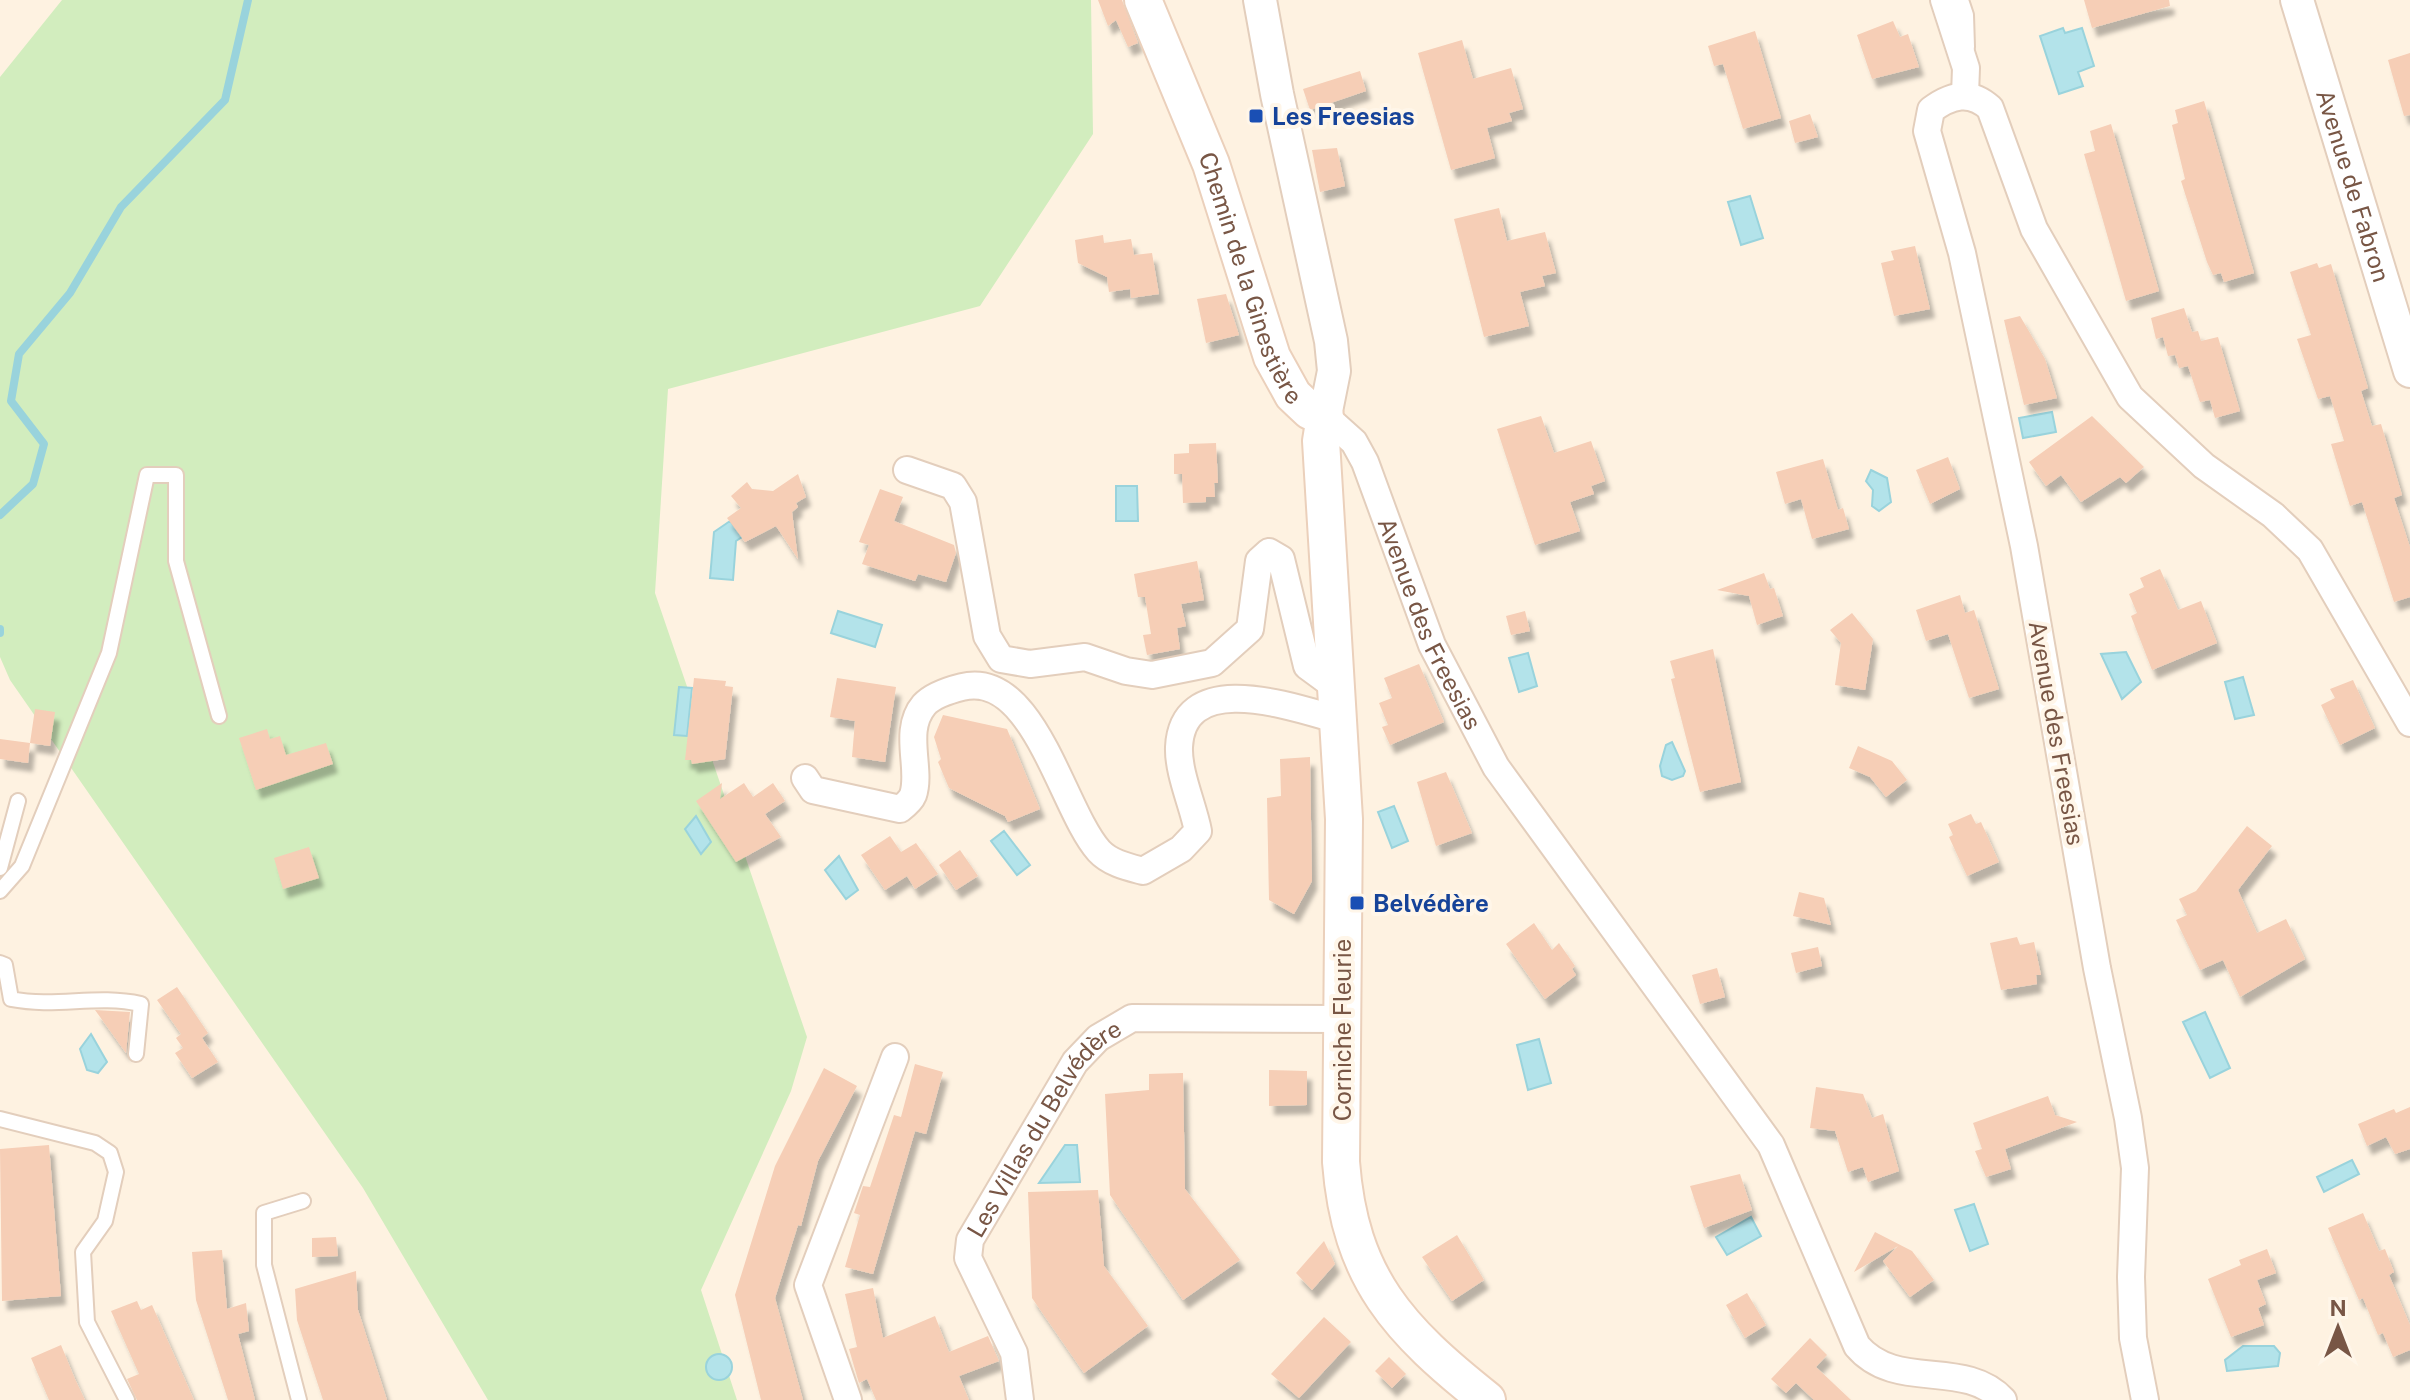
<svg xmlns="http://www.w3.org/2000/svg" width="2410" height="1400" viewBox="0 0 2410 1400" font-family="'Public Sans',sans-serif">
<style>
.green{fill:#d2edbe}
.water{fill:#b3e3ea;stroke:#99d3dc;stroke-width:2}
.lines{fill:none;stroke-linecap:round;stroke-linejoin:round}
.stream{stroke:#99d3dc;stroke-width:8}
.building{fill:#f6ceb6;filter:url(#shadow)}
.service-casing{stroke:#e3cebc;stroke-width:18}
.minor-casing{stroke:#e3cebc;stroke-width:30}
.tertiary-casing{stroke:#e3cebc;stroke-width:36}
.secondary-casing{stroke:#ebd0bb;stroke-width:40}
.service{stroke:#fff;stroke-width:14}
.minor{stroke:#fff;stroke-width:26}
.tertiary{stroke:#fff;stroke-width:32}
.secondary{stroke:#fff;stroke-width:36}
.transit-dot{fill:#1a4fb4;stroke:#fff6e9;stroke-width:3}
.labels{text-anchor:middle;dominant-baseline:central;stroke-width:8;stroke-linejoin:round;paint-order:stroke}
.transit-label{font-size:24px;font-weight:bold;fill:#164399;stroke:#fff6e9;text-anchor:start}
.street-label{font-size:24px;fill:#785645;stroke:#fff6e9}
</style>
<defs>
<filter id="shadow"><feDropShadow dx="5" dy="9" stdDeviation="2" flood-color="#0004"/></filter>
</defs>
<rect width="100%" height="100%" fill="#fef2e1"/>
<path class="green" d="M 62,0 L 1091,0 L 1093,134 L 980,306 L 668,389 L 655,593 L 807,1037 L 791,1091 L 701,1290 L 737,1400 L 488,1400 L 363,1188 L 10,680 L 0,657 L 0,77 Z"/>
<path class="water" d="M 2063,28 L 2065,33 L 2082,28 L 2094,66 L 2078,72 L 2083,86 L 2059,94 L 2040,36 Z
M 1750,196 L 1763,238 L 1741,245 L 1728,202 Z
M 2052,412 L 2056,432 L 2023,438 L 2019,418 Z
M 1871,470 L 1887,478 L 1891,502 L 1879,511 L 1872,506 L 1873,490 L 1866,481 Z
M 1116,486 L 1137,486 L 1138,521 L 1116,521 Z
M 730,521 L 742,537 L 736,541 L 733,580 L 710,578 L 714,532 Z
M 838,611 L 882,625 L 875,647 L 831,633 Z
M 2126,652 L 2141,682 L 2122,699 L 2101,654 Z
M 1528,653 L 1537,686 L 1519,692 L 1509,658 Z
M 2243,677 L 2254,715 L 2235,719 L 2225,682 Z
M 679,687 L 692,688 L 687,736 L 674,735 Z
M 1672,742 L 1685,771 L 1683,776 L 1672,780 L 1662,776 L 1660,766 L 1666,745 Z
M 1394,806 L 1408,841 L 1392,848 L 1378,812 Z
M 696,816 L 711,842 L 701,854 L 685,829 Z
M 1004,831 L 1030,865 L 1017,875 L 991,841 Z
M 839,856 L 858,890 L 846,899 L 825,870 Z
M 2205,1012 L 2230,1068 L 2210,1078 L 2183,1022 Z
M 91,1034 L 107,1062 L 98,1073 L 87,1070 L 80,1049 Z
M 1539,1039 L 1551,1083 L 1528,1090 L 1517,1045 Z
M 1065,1145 L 1077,1145 L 1080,1182 L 1039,1183 Z
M 2352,1160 L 2359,1174 L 2324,1192 L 2317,1177 Z
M 1974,1204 L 1988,1244 L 1970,1251 L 1955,1210 Z
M 1751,1217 L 1761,1236 L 1727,1255 L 1716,1237 Z
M 2243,1346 L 2274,1346 L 2280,1353 L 2278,1366 L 2227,1371 L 2225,1360 Z
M706 1367a13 13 0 1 1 26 0a13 13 0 1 1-26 0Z"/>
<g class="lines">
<path class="stream" d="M 0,515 L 33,484 L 44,444 L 11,401 L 19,354 L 70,293 L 121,207 L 225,100 L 248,0
M 0,629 L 0,633"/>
</g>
<path class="building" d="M 1098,0 L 1122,0 L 1138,43 L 1128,47 L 1116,20 L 1108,26 Z
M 2084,0 L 2169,0 L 2170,6 L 2092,28 Z
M 1893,21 L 1900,37 L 1908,34 L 1919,67 L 1872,79 L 1857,35 Z
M 1755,31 L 1781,118 L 1743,129 L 1723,64 L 1714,66 L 1708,46 Z
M 1462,40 L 1473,79 L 1511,68 L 1523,109 L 1509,113 L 1512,121 L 1487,128 L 1495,158 L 1451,170 L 1418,53 Z
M 2410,53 L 2410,115 L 2404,116 L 2388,60 Z
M 1360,71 L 1366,91 L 1310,110 L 1303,89 Z
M 2204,101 L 2254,273 L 2224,282 L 2221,273 L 2213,275 L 2207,262 L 2181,181 L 2185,179 L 2172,125 L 2178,123 L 2175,110 Z
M 1810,114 L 1818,137 L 1795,143 L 1789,121 Z
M 2111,124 L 2159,291 L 2126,301 L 2084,154 L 2095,151 L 2090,131 Z
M 1337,148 L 1345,186 L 1320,192 L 1312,150 Z
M 1499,208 L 1507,241 L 1545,232 L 1556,273 L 1542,276 L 1545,286 L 1520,292 L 1529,326 L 1484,337 L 1454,219 Z
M 1103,235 L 1104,243 L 1131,239 L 1134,255 L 1152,253 L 1159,294 L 1131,298 L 1130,289 L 1109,292 L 1107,277 L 1078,263 L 1075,240 Z
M 1915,246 L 1930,309 L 1894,316 L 1881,263 L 1894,260 L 1891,251 Z
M 2317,263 L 2319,268 L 2331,264 L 2368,388 L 2361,391 L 2372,426 L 2381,424 L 2402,495 L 2394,498 L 2410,547 L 2410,597 L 2394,602 L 2362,502 L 2350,506 L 2331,444 L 2344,441 L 2330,396 L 2318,399 L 2297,339 L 2311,335 L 2290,272 Z
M 1226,294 L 1239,335 L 1206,343 L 1197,299 Z
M 2184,308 L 2192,332 L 2198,331 L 2201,341 L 2218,337 L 2240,411 L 2215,418 L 2210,400 L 2200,402 L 2188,366 L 2179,368 L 2175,355 L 2168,356 L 2163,337 L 2156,339 L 2151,318 Z
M 2020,316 L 2045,359 L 2057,398 L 2024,405 L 2004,320 Z
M 1541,416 L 1554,453 L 1591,441 L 1605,481 L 1591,486 L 1594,494 L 1570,502 L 1580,531 L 1535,545 L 1497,429 Z
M 2092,416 L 2144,467 L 2126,483 L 2120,477 L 2081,502 L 2061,475 L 2046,486 L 2029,462 Z
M 1216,443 L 1218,483 L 1214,483 L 1215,497 L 1206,497 L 1206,502 L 1183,503 L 1182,474 L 1174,474 L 1174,454 L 1189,453 L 1189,444 Z
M 1948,457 L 1960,489 L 1930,504 L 1916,470 Z
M 1823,459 L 1838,510 L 1843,508 L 1849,529 L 1812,539 L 1801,499 L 1785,504 L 1776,472 Z
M 798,474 L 806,497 L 796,503 L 798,507 L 792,512 L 798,559 L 776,526 L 745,542 L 727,518 L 741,508 L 731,496 L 747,482 L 752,489 L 773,491 Z
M 880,489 L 903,497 L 894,521 L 954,545 L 956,553 L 946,582 L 918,574 L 915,581 L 862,564 L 869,545 L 859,542 Z
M 1197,561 L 1204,600 L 1181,604 L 1186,626 L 1177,628 L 1180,649 L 1147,655 L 1143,635 L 1151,634 L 1145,597 L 1138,597 L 1134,574 Z
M 2160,569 L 2178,610 L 2201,601 L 2217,643 L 2152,670 L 2131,616 L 2137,613 L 2129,594 L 2144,587 L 2140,578 Z
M 1764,573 L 1770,589 L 1774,588 L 1783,616 L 1757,625 L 1749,596 L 1717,590 Z
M 1960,595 L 1965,613 L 1974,610 L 1999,689 L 1969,698 L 1948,634 L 1926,641 L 1916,610 Z
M 1525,611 L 1530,631 L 1511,635 L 1506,616 Z
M 1852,613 L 1873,639 L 1865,690 L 1835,685 L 1841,643 L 1830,630 Z
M 1713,649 L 1741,782 L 1700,792 L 1671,679 L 1675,678 L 1670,661 Z
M 1419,664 L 1444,722 L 1390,745 L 1382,727 L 1388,725 L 1379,703 L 1392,698 L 1384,678 Z
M 694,678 L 726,681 L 725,686 L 733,687 L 725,759 L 692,764 L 691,760 L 685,760 Z
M 837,678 L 896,687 L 885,762 L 852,757 L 855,721 L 830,717 Z
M 2353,680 L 2375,728 L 2340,745 L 2321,705 L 2335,698 L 2330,689 Z
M 35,709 L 55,712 L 50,746 L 30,743 Z
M 943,715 L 1007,729 L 1040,809 L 1008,822 L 1005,816 L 949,788 L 938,762 L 941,759 L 934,737 Z
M 267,729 L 270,739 L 280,736 L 286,755 L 326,743 L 333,764 L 256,790 L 239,738 Z
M 0,739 L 30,743 L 28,763 L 0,759 Z
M 1858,746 L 1892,761 L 1907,780 L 1886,797 L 1870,777 L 1849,768 Z
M 1310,757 L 1312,881 L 1294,914 L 1269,900 L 1267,798 L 1281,796 L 1280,759 Z
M 1446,772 L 1472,833 L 1436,846 L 1417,782 Z
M 722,783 L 720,799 L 744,783 L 753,797 L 773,783 L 785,801 L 765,814 L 781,837 L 736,862 L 696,801 Z
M 1971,814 L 1976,824 L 1981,822 L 1999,862 L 1967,876 L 1949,837 L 1953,835 L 1948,824 Z
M 2247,826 L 2272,846 L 2238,890 L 2257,933 L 2286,919 L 2305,959 L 2240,997 L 2223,960 L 2200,970 L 2176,920 L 2187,915 L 2179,899 L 2196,891 Z
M 890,836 L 901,852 L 916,843 L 938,874 L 915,889 L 907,876 L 885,890 L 861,855 Z
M 309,847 L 319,878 L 283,889 L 274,858 Z
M 960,850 L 978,876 L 956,890 L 939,865 Z
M 1799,892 L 1824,898 L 1831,925 L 1793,916 Z
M 1534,923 L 1552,950 L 1559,943 L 1575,966 L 1572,969 L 1576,975 L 1545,999 L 1506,944 Z
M 2017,937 L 2020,945 L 2034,942 L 2041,975 L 2036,975 L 2037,984 L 2001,990 L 1990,943 Z
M 1818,947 L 1822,966 L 1796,973 L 1791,953 Z
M 1717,968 L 1725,997 L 1700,1004 L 1692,975 Z
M 177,987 L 208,1033 L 202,1038 L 218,1062 L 192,1078 L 175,1053 L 183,1048 L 176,1038 L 181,1034 L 157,1000 Z
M 95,1010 L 130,1012 L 126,1053 Z
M 915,1064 L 943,1072 L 926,1134 L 915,1131 L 873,1274 L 845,1267 L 860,1215 L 854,1213 L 863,1186 L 870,1187 L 894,1115 L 901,1117 Z
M 824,1068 L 857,1086 L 818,1161 L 801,1226 L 798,1225 L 775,1298 L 803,1400 L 761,1400 L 735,1295 L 775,1166 Z
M 1269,1070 L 1307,1071 L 1307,1105 L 1269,1106 Z
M 1183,1073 L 1185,1189 L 1240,1260 L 1183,1300 L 1110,1195 L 1105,1094 L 1149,1090 L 1149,1074 Z
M 1816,1087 L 1863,1094 L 1872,1118 L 1883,1114 L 1899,1171 L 1868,1182 L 1863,1167 L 1848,1172 L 1835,1131 L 1810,1128 Z
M 2048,1096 L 2055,1115 L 2077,1122 L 2005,1149 L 2011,1169 L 1986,1177 L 1975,1151 L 1982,1149 L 1973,1123 Z
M 2410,1107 L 2410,1149 L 2395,1154 L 2386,1137 L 2367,1146 L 2358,1124 L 2394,1109 L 2396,1113 Z
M 49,1145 L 61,1296 L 2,1301 L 0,1149 Z
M 1740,1174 L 1752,1210 L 1704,1228 L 1690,1186 Z
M 1098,1190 L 1104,1266 L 1148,1326 L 1084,1373 L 1032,1298 L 1028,1192 Z
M 2363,1213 L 2379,1251 L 2385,1249 L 2394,1272 L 2389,1275 L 2410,1325 L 2410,1350 L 2393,1357 L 2383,1333 L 2378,1335 L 2363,1298 L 2359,1300 L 2328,1228 Z
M 1875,1232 L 1912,1251 L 1934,1280 L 1910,1297 L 1883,1261 L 1898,1246 L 1854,1272 Z
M 1457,1235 L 1484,1280 L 1452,1301 L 1422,1257 Z
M 336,1237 L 338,1256 L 312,1257 L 312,1238 Z
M 1324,1241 L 1335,1264 L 1312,1290 L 1296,1273 Z
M 2267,1249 L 2276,1273 L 2257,1280 L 2266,1304 L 2258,1308 L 2264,1325 L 2231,1337 L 2208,1279 L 2241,1265 L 2239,1260 Z
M 222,1250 L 227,1309 L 246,1303 L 249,1331 L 238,1334 L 255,1400 L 228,1400 L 196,1300 L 192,1252 Z
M 356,1271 L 358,1310 L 387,1400 L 323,1400 L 297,1320 L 295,1289 Z
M 873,1288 L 883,1338 L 935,1316 L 949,1352 L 988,1336 L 999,1361 L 959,1376 L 969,1400 L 876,1400 L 867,1379 L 859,1383 L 849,1349 L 857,1347 L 845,1294 Z
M 1747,1293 L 1766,1325 L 1745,1338 L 1726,1305 Z
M 137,1301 L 141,1310 L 152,1305 L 194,1400 L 137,1400 L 127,1379 L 139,1374 L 111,1311 Z
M 1324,1317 L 1351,1342 L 1299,1398 L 1271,1374 Z
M 1810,1338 L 1827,1355 L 1816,1367 L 1851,1400 L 1814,1400 L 1796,1383 L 1786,1393 L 1771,1379 Z
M 61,1345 L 75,1379 L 85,1400 L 49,1400 L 31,1358 Z
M 1389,1357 L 1406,1374 L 1392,1388 L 1375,1371 Z"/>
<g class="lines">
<g class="service-casing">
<path id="service" d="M 1961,0 L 1966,15 L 1967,47
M 0,868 L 18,801
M 0,891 L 22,866 L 109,653 L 147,475 L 176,475 L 176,561 L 219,716
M 0,963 L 5,965 L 11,999 C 57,1008 96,994 141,1004 L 136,1054
M 0,1119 L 95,1143 L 110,1153 L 116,1172 L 105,1221 L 83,1252 L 87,1322 L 127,1400
M 299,1400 L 264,1265 L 264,1213 L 303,1201"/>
</g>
<g class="minor-casing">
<g id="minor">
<path d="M 1944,0 L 1966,68 L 1965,95"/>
<path id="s1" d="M 1325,416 L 1354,442 L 1365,462 L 1432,645 L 1496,767 L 1771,1145 L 1857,1346 C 1896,1392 1964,1358 2003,1400"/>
<path d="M 907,470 L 953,486 L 963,502 L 987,636 L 1001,659 L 1030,664 L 1085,657 L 1126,671 L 1152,675 L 1212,663 L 1250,629 L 1259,561 L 1269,552 L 1281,559 L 1307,666 L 1337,688"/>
<path d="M 805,778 L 813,790 L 900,809 C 904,806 911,800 913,795 C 922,769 902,731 924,705 C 933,695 950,690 962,687 C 1034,669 1062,810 1099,851 C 1110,863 1128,867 1143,871 L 1181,849 L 1198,831 C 1193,805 1178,773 1179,747 C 1183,667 1295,708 1339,720"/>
<path d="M 848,1400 L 808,1285 L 895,1057"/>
<path id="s2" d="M 1020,1400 L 1014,1353 L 968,1258 L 970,1240 L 1075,1062 L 1098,1038 L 1132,1018 L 1341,1019"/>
<path d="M 2145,1400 L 2133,1338 L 2131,1277 L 2135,1168 L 2128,1118 L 2097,968 L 2024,546 L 1962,253 L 1927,131 L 1931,110 C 1951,95 1970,90 1990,108 L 2034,229 L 2130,397 L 2204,466 L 2273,515 L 2310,550 L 2410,723"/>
</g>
</g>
<g class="tertiary-casing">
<g id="tertiary">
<path d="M 1260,0 L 1277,94 L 1331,341 L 1334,371 L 1325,416"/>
<path id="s3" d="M 2297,0 L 2410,371"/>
</g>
</g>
<g class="secondary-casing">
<g id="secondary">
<path id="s4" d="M 1143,0 L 1211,164 L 1272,357 L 1293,395 L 1310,411 L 1325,416 L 1321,441 L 1344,819 L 1341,1162 C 1350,1279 1399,1330 1487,1400"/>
</g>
</g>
<use href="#service" class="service"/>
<use href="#minor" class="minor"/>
<use href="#tertiary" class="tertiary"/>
<use href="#secondary" class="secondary"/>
</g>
<g class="transit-dot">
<rect x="1248" y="108" width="16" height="16" rx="4"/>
<rect x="1349" y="895" width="16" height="16" rx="4"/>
</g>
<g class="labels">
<g class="transit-label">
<text x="1272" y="116">Les Freesias</text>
<text x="1373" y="903">Belvédère</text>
</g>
<g class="street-label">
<text stroke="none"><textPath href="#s3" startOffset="194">Avenue de Fabron</textPath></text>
<text stroke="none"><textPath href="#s4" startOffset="298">Chemin de la Ginestière</textPath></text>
<text stroke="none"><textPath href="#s1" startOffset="236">Avenue des Freesias</textPath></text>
<text transform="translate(2057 733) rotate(80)">Avenue des Freesias</text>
<text transform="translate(1342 1030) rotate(-90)">Corniche Fleurie</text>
<text stroke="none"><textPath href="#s2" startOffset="306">Les Villas du Belvédère</textPath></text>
</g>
</g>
<g transform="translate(2338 1328)" stroke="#fff6e9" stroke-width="6" paint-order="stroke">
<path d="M0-6L14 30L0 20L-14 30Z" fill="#785645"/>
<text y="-12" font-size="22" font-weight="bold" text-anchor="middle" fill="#785645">N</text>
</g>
</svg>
